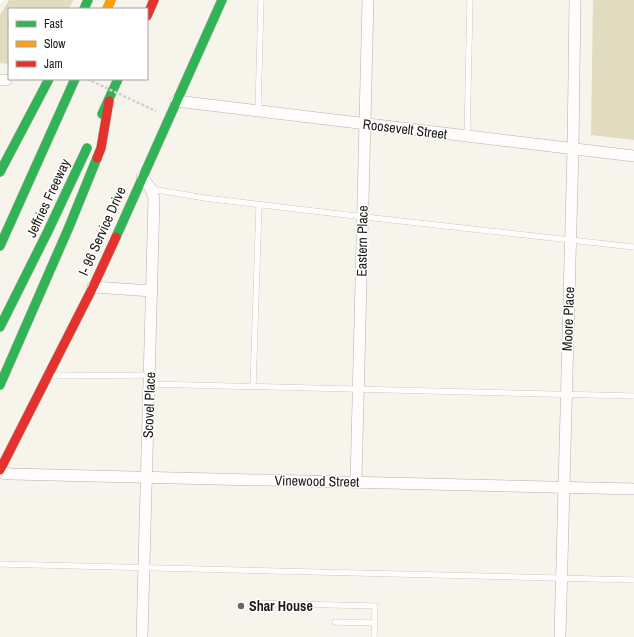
<svg xmlns="http://www.w3.org/2000/svg" width="634" height="637" viewBox="0 0 634 637" font-family="'Archivo Narrow',sans-serif">
<style>
.green{fill:#e1dbc0}
.lines{fill:none;stroke-linecap:round;stroke-linejoin:round}
.lane-casing{stroke:#b3b1ab;stroke-width:6}
.street-casing{stroke:#b3b1ab;stroke-width:12}
.fast-casing{stroke:#b3b1ab;stroke-width:10}
.slow-casing{stroke:#b3b1ab;stroke-width:10}
.jam-casing{stroke:#b3b1ab;stroke-width:10}
.lane{stroke:#fefdfc;stroke-width:5.5}
.street{stroke:#fefdfc;stroke-width:11}
.fast{stroke:#30b455;stroke-width:9}
.slow{stroke:#ff9f0a;stroke-width:9}
.jam{stroke:#e5322d;stroke-width:9}
.path-bridge{stroke:#d1d1cf;stroke-width:2.5;stroke-dasharray:3 2;stroke-linecap:butt}
.poi-dot{fill:#696761;stroke:#fff;stroke-width:1.5}
.labels{text-anchor:middle;dominant-baseline:central;stroke-width:3;stroke-linejoin:round;paint-order:stroke}
.street-label{font-size:14px;fill:#1d1b16;stroke:#fff}
.poi-label{font-size:14px;font-weight:bold;fill:#1d1b16;stroke:#fff;text-anchor:start}
</style>
<rect width="100%" height="100%" fill="#f6f4eb"/>
<path class="green" d="M 9,0 L 73,0 L 69,9 L 9,9 L 9,64 L 0,63 L 0,15 Z
M 593,0 L 634,0 L 634,140 L 591,135 Z"/>
<g class="lines">
<g class="lane-casing">
<path id="lane" d="M 0,2 L 2,0
M 258,111 L 261,0
M 467,137 L 470,0
M 151,189 L 205,198 L 347,215 L 634,247
M 51,376 L 150,375
M 150,384 L 634,396
M 253,387 L 259,205
M 0,564 L 634,580
M 256,603 L 375,606 L 374,637
M 335,622 L 374,623"/>
</g>
<g class="street-casing">
<path id="street" d="M 0,80 L 6,80
M 176,101 L 634,156
M 93,287 L 152,291
M 0,473 L 12,474 L 634,489
M 356,482 L 368,0
M 142,637 L 154,199 L 151,189 L 142,177
M 560,637 L 573,149 L 575,0"/>
</g>
<g class="fast-casing">
<path id="fast" d="M 84,9 L 88,0
M 102,114 L 118,79
M 0,172 L 49,79
M 116,237 L 222,0
M 0,246 L 75,79
M 0,327 L 48,231 L 87,148
M 0,385 L 69,227 L 97,158"/>
</g>
<g class="slow-casing">
<path id="slow" d="M 107,9 L 111,0"/>
</g>
<g class="jam-casing">
<path id="jam" d="M 147,16 L 154,0
M 97,158 L 101,148 L 109,101
M 0,470 L 93,287 L 116,237"/>
</g>
<use href="#lane" class="lane"/>
<use href="#street" class="street"/>
<use href="#fast" class="fast"/>
<use href="#slow" class="slow"/>
<use href="#jam" class="jam"/>
<path class="path-bridge" d="M 87,79 L 156,111"/>
</g>
<circle class="poi-dot" cx="241" cy="606" r="4"/>
<g class="labels">
<g class="street-label">
<text transform="translate(405 129) rotate(7)">Roosevelt Street</text>
<text transform="translate(48 198) rotate(-65)">Jeffries Freeway</text>
<text transform="translate(102 231) rotate(-66)">I- 96 Service Drive</text>
<text transform="translate(362 241) rotate(-89)">Eastern Place</text>
<text transform="translate(568 319) rotate(-88)">Moore Place</text>
<text transform="translate(149 405) rotate(-88)">Scovel Place</text>
<text transform="translate(317 481) rotate(1)">Vinewood Street</text>
</g>
<g class="poi-label">
<text x="249" y="606">Shar House</text>
</g>
</g>
<rect x="8" y="8" width="140" height="72" fill="#ffffff" stroke="#a5a4a2"/>
<rect x="16" y="21" width="20" height="6" fill="#30b455" stroke="#a5a4a2"/>
<text x="44" y="28" font-size="12" fill="#1d1b16">Fast</text>
<rect x="16" y="41" width="20" height="6" fill="#ff9f0a" stroke="#a5a4a2"/>
<text x="44" y="48" font-size="12" fill="#1d1b16">Slow</text>
<rect x="16" y="61" width="20" height="6" fill="#e5322d" stroke="#a5a4a2"/>
<text x="44" y="68" font-size="12" fill="#1d1b16">Jam</text>
</svg>
